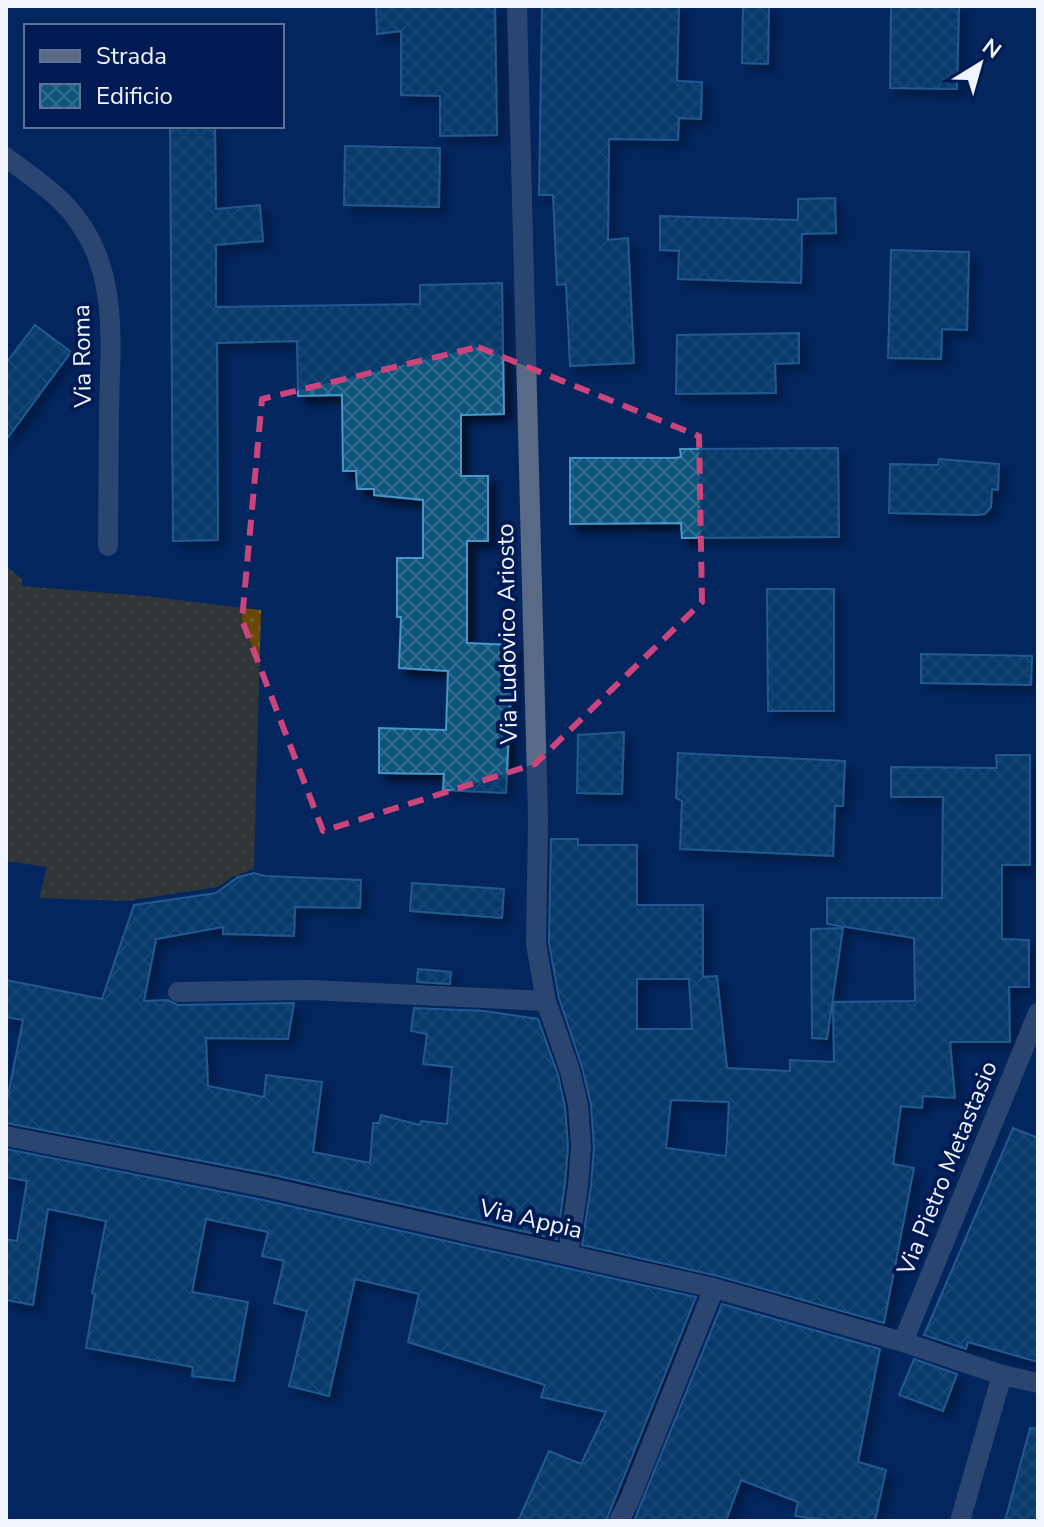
<svg xmlns="http://www.w3.org/2000/svg" width="1044" height="1527" viewBox="0 0 1044 1527" font-family="'Nunito Sans',sans-serif">
<style>
.grass{fill:url(#grass-dots)}
.building{fill:url(#building-cross-hatch);stroke:#4696c9;stroke-width:2;fill-rule:evenodd;filter:url(#shadow)}
.lines{fill:none;stroke-linecap:round;stroke-linejoin:round}
.minor{stroke:#586a86;stroke-width:20}
.marked{fill:none;stroke:#cb447b;stroke-width:6;stroke-dasharray:16 10;stroke-linejoin:round}
.labels{text-anchor:middle;dominant-baseline:central;stroke-width:8;stroke-linejoin:round;paint-order:stroke}
.street-label{font-size:24px;fill:#f0f4fc;stroke:#001b54}
</style>
<defs>
<pattern id="grass-dots" width="8" height="8" patternUnits="userSpaceOnUse" patternTransform="scale(2)"><rect width="8" height="8" fill="#664809"/><path d="M2 2h.1M6 6h.1" fill="none" stroke="#7c632e" stroke-width="1.8" stroke-linecap="round"/></pattern>
<pattern id="building-cross-hatch" width="8" height="8" patternUnits="userSpaceOnUse" patternTransform="scale(2)"><rect width="8" height="8" fill="#0f547b"/><path d="M0 0l8 8M0 8l8-8" fill="none" stroke="#326d8f"/></pattern>
<filter id="shadow"><feDropShadow dx="7" dy="7" stdDeviation="4" flood-color="#0009"/></filter>
</defs>
<rect width="100%" height="100%" fill="#03265f"/>
<path class="grass" d="M 6,566 L 22,579 L 22,586 L 145,596 L 261,610 L 254,869 L 232,877 L 218,887 L 127,901 L 39,898 L 47,867 L 6,861 Z"/>
<path class="building" d="M 376,6 L 495,6 L 497,135 L 440,136 L 440,96 L 401,95 L 401,31 L 377,34 Z
M 542,6 L 679,6 L 677,81 L 702,82 L 701,119 L 679,118 L 678,140 L 609,139 L 608,240 L 628,238 L 634,363 L 570,366 L 566,284 L 557,285 L 553,195 L 539,195 Z
M 743,6 L 769,6 L 768,64 L 742,63 Z
M 891,6 L 959,6 L 957,89 L 890,88 Z
M 170,126 L 215,126 L 216,209 L 260,205 L 263,241 L 216,245 L 216,307 L 420,304 L 420,285 L 502,283 L 504,414 L 461,415 L 461,476 L 488,476 L 488,541 L 467,541 L 467,643 L 513,645 L 506,793 L 443,790 L 444,774 L 379,773 L 379,728 L 446,730 L 448,671 L 399,668 L 401,617 L 397,617 L 397,558 L 423,558 L 423,500 L 374,495 L 374,489 L 357,489 L 356,471 L 343,471 L 342,395 L 298,396 L 297,341 L 217,343 L 218,540 L 173,541 Z
M 345,146 L 440,148 L 439,207 L 344,205 Z
M 835,198 L 836,233 L 802,234 L 801,283 L 678,279 L 679,251 L 660,250 L 660,216 L 798,220 L 798,199 Z
M 891,250 L 969,252 L 967,330 L 942,329 L 941,359 L 888,358 Z
M 35,325 L 71,352 L 6,440 L 6,363 Z
M 799,333 L 799,363 L 775,364 L 776,393 L 676,394 L 677,335 Z
M 838,448 L 839,537 L 682,538 L 681,523 L 570,524 L 570,458 L 675,458 L 681,457 L 680,449 Z
M 939,459 L 999,464 L 998,490 L 992,489 L 991,507 L 985,514 L 977,515 L 889,513 L 890,464 L 938,465 Z
M 767,589 L 834,589 L 834,711 L 768,711 Z
M 921,654 L 1032,656 L 1031,685 L 921,683 Z
M 624,732 L 622,794 L 577,793 L 578,735 Z
M 678,753 L 845,761 L 843,806 L 835,806 L 833,856 L 680,849 L 682,801 L 676,798 Z
M 996,755 L 1030,755 L 1030,865 L 1002,865 L 1002,939 L 1029,940 L 1029,987 L 1009,987 L 1010,1042 L 950,1042 L 955,1098 L 923,1096 L 922,1108 L 901,1106 L 893,1164 L 914,1168 L 884,1323 L 718,1276 L 582,1245 L 591,1186 L 594,1147 L 591,1104 L 582,1067 L 559,998 L 549,943 L 551,839 L 578,839 L 578,845 L 637,845 L 637,905 L 703,905 L 703,977 L 717,976 L 727,1068 L 790,1071 L 790,1060 L 834,1062 L 833,1002 L 915,1001 L 914,938 L 827,924 L 827,898 L 942,898 L 943,797 L 891,797 L 891,767 L 997,768 ZM 637,979 L 689,979 L 692,1029 L 637,1029 ZM 671,1100 L 729,1102 L 726,1156 L 666,1148 Z
M 254,873 L 265,876 L 361,880 L 360,908 L 295,907 L 294,936 L 223,934 L 223,927 L 156,939 L 144,1001 L 168,1000 L 178,1005 L 294,1003 L 288,1039 L 206,1038 L 208,1086 L 264,1097 L 266,1075 L 322,1082 L 313,1152 L 370,1163 L 373,1123 L 379,1123 L 381,1115 L 420,1125 L 421,1121 L 447,1124 L 452,1067 L 423,1064 L 427,1034 L 411,1031 L 414,1008 L 485,1011 L 538,1019 L 558,1075 L 565,1107 L 568,1146 L 565,1184 L 557,1239 L 269,1174 L 6,1123 L 6,1105 L 23,1020 L 6,1017 L 6,980 L 102,999 L 134,905 L 216,893 L 238,877 Z
M 412,883 L 504,889 L 502,918 L 410,911 Z
M 843,928 L 827,1039 L 812,1038 L 811,929 Z
M 418,969 L 451,972 L 450,984 L 417,982 Z
M 1013,1128 L 1038,1138 L 1038,1362 L 968,1342 L 966,1349 L 924,1335 Z
M 6,1149 L 263,1200 L 696,1297 L 606,1521 L 518,1521 L 549,1451 L 581,1464 L 606,1412 L 541,1397 L 545,1385 L 408,1342 L 419,1294 L 355,1279 L 329,1396 L 289,1386 L 307,1311 L 274,1303 L 284,1261 L 262,1256 L 268,1232 L 206,1219 L 192,1292 L 248,1302 L 234,1381 L 192,1376 L 193,1367 L 86,1348 L 95,1294 L 92,1293 L 106,1221 L 48,1209 L 33,1305 L 6,1300 L 6,1239 L 17,1241 L 27,1181 L 6,1177 Z
M 722,1304 L 880,1349 L 858,1462 L 886,1470 L 875,1521 L 830,1521 L 795,1516 L 798,1502 L 741,1480 L 726,1521 L 634,1521 Z
M 914,1359 L 957,1374 L 943,1411 L 899,1395 Z
M 1030,1428 L 1038,1429 L 1038,1521 L 1005,1521 Z"/>
<g class="lines">
<path class="minor" d="M 517,6 L 538,819 L 536,944 L 546,1001 L 570,1071 L 578,1105 L 581,1146 L 578,1185 L 568,1254
M 6,157 C 31,177 61,195 79,222 C 119,277 110,347 109,411 C 109,456 108,501 108,546
M 178,992 L 310,990 L 546,1001
M 6,1136 L 266,1187 L 714,1288 L 903,1342 L 1002,1375 L 1038,1383
M 903,1342 L 1038,1013
M 619,1521 L 629,1501 L 714,1288
M 960,1521 L 1002,1375"/>
</g>
<path d="M0 0H1044V1527H0ZM 478,347 L 699,436 L 702,602 L 535,764 L 323,831 L 242,620 L 262,399 Z" fill="#03265f" fill-opacity=".55" fill-rule="evenodd"/>
<path class="marked" d="M 478,347 L 699,436 L 702,602 L 535,764 L 323,831 L 242,620 L 262,399 Z"/>
<g class="labels">
<g class="street-label">
<text transform="translate(82 356) rotate(-91)">Via Roma</text>
<text transform="translate(507 634) rotate(-91)">Via Ludovico Ariosto</text>
<text transform="translate(947 1168) rotate(-68)">Via Pietro Metastasio</text>
<text transform="translate(531 1219) rotate(13)">Via Appia</text>
</g>
</g>
<rect width="1044" height="1527" fill="none" stroke="#f0f4fc" stroke-width="16"/>
<rect x="24" y="24" width="260" height="104" fill="#001b54" stroke="#607297" stroke-width="2"/>
<rect x="40" y="50" width="40" height="12" fill="#586a86" stroke="#607297" stroke-width="2"/>
<text x="96" y="64" font-size="24" fill="#f0f4fc">Strada</text>
<rect x="40" y="84" width="40" height="24" fill="url(#building-cross-hatch)" stroke="#607297" stroke-width="2"/>
<text x="96" y="104" font-size="24" fill="#f0f4fc">Edificio</text>
<g transform="translate(980 64) rotate(37)" stroke="#001b54" stroke-width="6" paint-order="stroke">
<path d="M0-6L14 30L0 20L-14 30Z" fill="#f0f4fc"/>
<text y="-12" font-size="22" font-weight="bold" text-anchor="middle" fill="#f0f4fc">N</text>
</g>
</svg>
